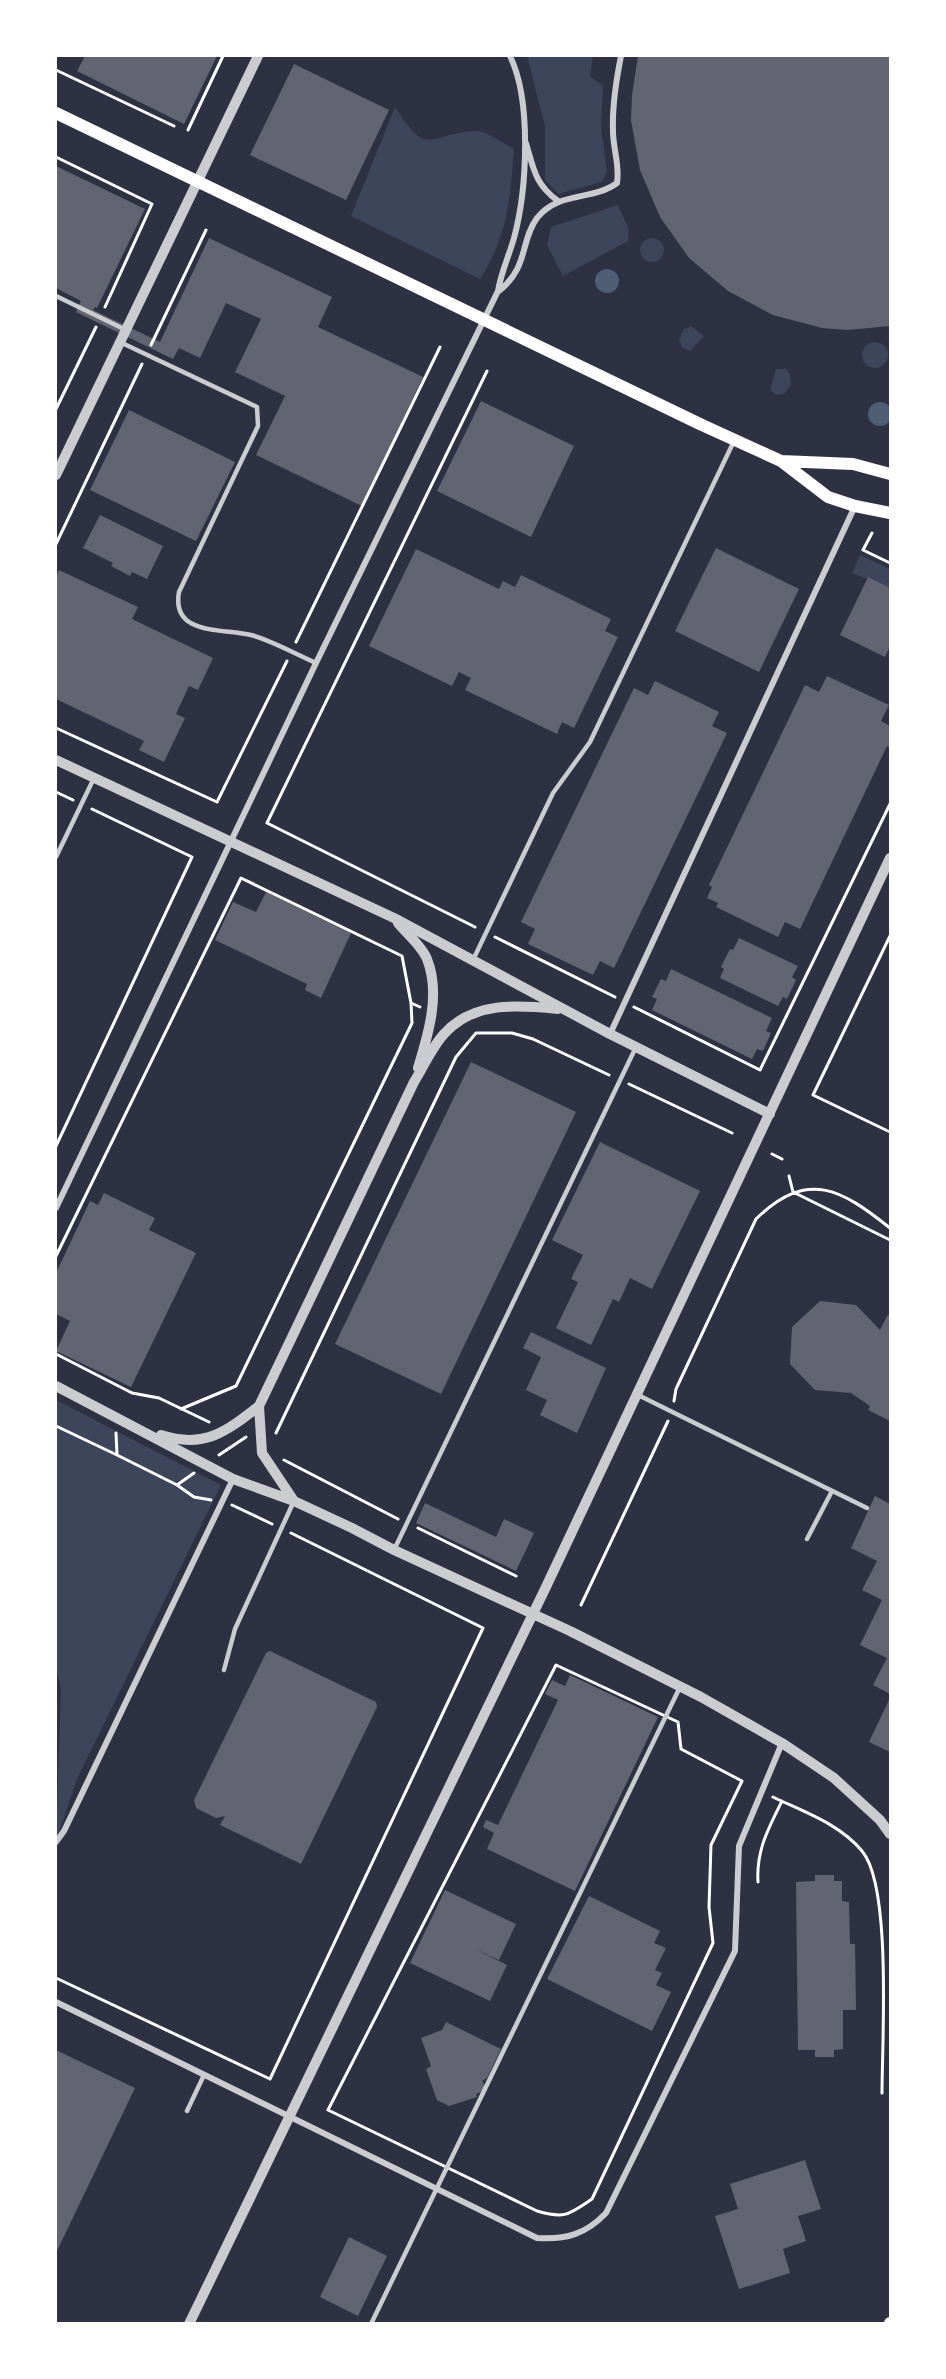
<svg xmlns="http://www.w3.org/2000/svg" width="946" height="2379" viewBox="0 0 946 2379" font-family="'IBM Plex Sans',sans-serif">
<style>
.green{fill:#3c4559}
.water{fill:#4f5d75}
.building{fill:#626471}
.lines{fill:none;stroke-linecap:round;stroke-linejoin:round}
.path{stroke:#fff;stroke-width:3}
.service{stroke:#caccd0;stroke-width:4.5}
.minor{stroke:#caccd0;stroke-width:6}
.tertiary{stroke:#caccd0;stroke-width:10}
.secondary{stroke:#fff;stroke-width:12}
</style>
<rect width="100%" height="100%" fill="#2d3142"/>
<path class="green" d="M 527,56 L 593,56 L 590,76 L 603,86 L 601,127 L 607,171 L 602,182 L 558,194 L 545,180 L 545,126 Z
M 395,107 C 429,161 429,132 477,131 C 487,131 504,144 514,149 C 510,199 508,236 480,279 L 351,216 Z
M 618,205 L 629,230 L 628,241 L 563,276 L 547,245 L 551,227 Z
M640 250a12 12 0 1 1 24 0a12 12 0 1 1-24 0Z
M 691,326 L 704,336 L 690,351 L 682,347 L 679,340 L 683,330 Z
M862 355a13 13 0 1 1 26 0a13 13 0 1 1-26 0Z
M 776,369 L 786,369 L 790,374 L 791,385 L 784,394 L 776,395 L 770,390 Z
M 860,555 L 890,569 L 890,588 L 852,573 Z
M 56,1400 L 221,1485 L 77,1779 L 56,1841 L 61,1688 L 56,1667 Z"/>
<path class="water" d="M595 281a12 12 0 1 1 24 0a12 12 0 1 1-24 0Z
M868 414a12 12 0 1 1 24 0a12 12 0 1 1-24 0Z"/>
<path class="building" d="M 85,56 L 217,56 L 184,124 L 77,71 Z
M 638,56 L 890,56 L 890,326 L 847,330 L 822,328 L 773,315 L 728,291 L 689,258 L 660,217 L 640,170 L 631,120 L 632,95 Z
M 294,64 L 389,110 L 346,200 L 250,155 Z
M 56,166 L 145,209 L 97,308 L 95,307 L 93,310 L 160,342 L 209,238 L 332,297 L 318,327 L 423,377 L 362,506 L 256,455 L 285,396 L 235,372 L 261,319 L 226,303 L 200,358 L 179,348 L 173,359 L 76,312 L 81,301 L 56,288 Z
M 481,401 L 574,446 L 531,537 L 437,491 Z
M 129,410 L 235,462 L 196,541 L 90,490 Z
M 100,515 L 163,546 L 147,579 L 132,572 L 130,576 L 111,566 L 113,563 L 83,548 Z
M 716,548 L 799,589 L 759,672 L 675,631 Z
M 416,549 L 499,589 L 503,581 L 515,587 L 521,575 L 611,619 L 605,631 L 618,637 L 574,728 L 562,722 L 557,734 L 465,690 L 471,678 L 459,672 L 452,686 L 369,646 Z
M 59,570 L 138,607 L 132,619 L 213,658 L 198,690 L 189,686 L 176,714 L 185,718 L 164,762 L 139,750 L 144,741 L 56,699 L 56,576 Z
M 868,577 L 890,588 L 890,646 L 885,657 L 840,635 Z
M 827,676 L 889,705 L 881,721 L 890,726 L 890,748 L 887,746 L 800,929 L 785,922 L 778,937 L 716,907 L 718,903 L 707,898 L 712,887 L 709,885 L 805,685 L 819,692 Z
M 655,681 L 719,712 L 712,726 L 727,733 L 614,968 L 600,961 L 593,975 L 528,944 L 535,929 L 521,922 L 634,688 L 648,695 Z
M 266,892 L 351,933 L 321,998 L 305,990 L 307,984 L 215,940 L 233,902 L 256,912 Z
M 739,938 L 798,966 L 792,977 L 796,980 L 787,999 L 783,997 L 778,1006 L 720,978 L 724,969 L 721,967 L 730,949 L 733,950 Z
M 671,969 L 772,1018 L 766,1031 L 771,1033 L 763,1051 L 757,1049 L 752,1059 L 652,1010 L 657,999 L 652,997 L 661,979 L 666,981 Z
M 471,1062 L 576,1112 L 441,1394 L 335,1344 Z
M 600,1142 L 700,1191 L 652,1289 L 630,1278 L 619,1302 L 613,1299 L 591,1345 L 556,1328 L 578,1282 L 571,1279 L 583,1255 L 552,1240 Z
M 104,1193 L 155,1218 L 149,1230 L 196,1253 L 131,1387 L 56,1351 L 70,1321 L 56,1314 L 56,1273 L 90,1201 L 98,1205 Z
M 820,1301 L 856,1305 L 880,1330 L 887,1316 L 890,1314 L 890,1421 L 868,1410 L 870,1406 L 851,1393 L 815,1390 L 790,1364 L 792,1327 Z
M 531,1332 L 606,1368 L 577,1433 L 540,1415 L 547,1400 L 526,1390 L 541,1357 L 523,1348 Z
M 875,1496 L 890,1504 L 890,1694 L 873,1685 L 887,1658 L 860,1645 L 882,1600 L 862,1590 L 877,1561 L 851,1548 Z
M 425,1503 L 496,1537 L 504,1519 L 534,1533 L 516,1571 L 416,1523 Z
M 270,1651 L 376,1702 L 377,1707 L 301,1864 L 220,1825 L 225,1816 L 216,1818 L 196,1808 L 194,1800 L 266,1653 Z
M 570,1675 L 658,1717 L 575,1891 L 487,1849 L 494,1833 L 483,1827 L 486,1820 L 498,1825 L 558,1700 L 545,1694 L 552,1680 L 565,1686 Z
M 890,1698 L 890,1752 L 869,1742 Z
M 815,1875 L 834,1875 L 834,1881 L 842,1881 L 842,1901 L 849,1902 L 850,1944 L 855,1944 L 856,2010 L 843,2010 L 843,2049 L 834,2050 L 834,2057 L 815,2057 L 815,2050 L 798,2050 L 796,1882 L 815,1881 Z
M 445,1890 L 516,1924 L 499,1960 L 475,1949 L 507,1965 L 490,2001 L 410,1963 Z
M 589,1896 L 660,1931 L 654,1943 L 666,1948 L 655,1970 L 662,1973 L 656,1985 L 671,1992 L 652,2031 L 547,1979 Z
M 446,2022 L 501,2049 L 487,2078 L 482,2081 L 485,2086 L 481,2092 L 476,2094 L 477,2097 L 449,2106 L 437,2100 L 426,2069 L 431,2066 L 421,2038 L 442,2030 Z
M 56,2050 L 135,2088 L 56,2253 Z
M 805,2160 L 821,2209 L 798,2216 L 806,2241 L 783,2249 L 790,2273 L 739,2289 L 715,2216 L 738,2209 L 730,2184 Z
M 349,2237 L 387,2256 L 358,2316 L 320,2297 Z"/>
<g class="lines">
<path class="path" d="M 56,70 L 174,126
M 188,130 L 223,56
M 56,157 L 152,204 L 105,307
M 151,345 L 206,230
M 56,409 L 96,327
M 872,533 L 863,550 L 890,563
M 56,544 L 142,364
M 296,642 L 440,347
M 56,728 L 217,802 L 287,661
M 56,792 L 73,800
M 475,927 L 267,823 L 487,371
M 890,936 L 813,1095 L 890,1132
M 495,937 L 615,997
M 634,1007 L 760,1070 L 890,804
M 629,1084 L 732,1133
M 56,1146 L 192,857 L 92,809
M 772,1154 L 782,1159
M 789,1176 L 793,1192 L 890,1240
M 56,1256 L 241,878 L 402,956 L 411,1003 L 420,1007
M 56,1354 L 132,1393 L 159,1398 L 209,1422
M 674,1401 L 676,1389 L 756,1219 C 808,1168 842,1190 890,1228
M 181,1409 L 236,1386 L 412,1023 L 411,1003
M 56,1426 L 117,1455
M 116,1433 L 117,1455 L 177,1485 L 194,1473
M 276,1433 L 456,1057 L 476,1033 L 512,1033 L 533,1039 L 609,1075
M 219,1455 L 246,1437
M 284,1460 L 398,1519
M 177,1485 L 194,1497 L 211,1500
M 232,1505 L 272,1524
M 418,1528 L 516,1576
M 581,1605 L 668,1421
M 556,1665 L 678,1722 L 681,1749 L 742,1781 L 711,1845 L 709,1907 L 713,1943 L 592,2199 C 568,2215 565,2219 537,2211 L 328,2110 Z
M 773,1797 C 804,1812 840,1824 862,1851 C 892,1886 882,2042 882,2093
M 758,1882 C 756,1851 768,1829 782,1801
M 56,1978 L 270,2079 L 483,1628 L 291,1533"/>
<path class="service" d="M 56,296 L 126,330
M 122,343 L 257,407 L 258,426 L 179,592 C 171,636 223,628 251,635 C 273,641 295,654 316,663
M 56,857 L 94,778
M 473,960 L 553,793 L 590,742 L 734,441
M 638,1395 L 867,1508
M 807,1539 L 832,1491
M 394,1550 L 636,1047
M 224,1670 L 235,1629 L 294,1501
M 187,2111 L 204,2075
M 371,2324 L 680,1687"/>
<path class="minor" d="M 526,143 C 534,170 535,184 558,201
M 499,291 C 529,267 520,241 537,218 C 558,191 593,201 617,183 C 620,165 613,149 613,131 C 612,105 616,81 621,56
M 610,1034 L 855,506
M 56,1208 L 316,663 L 498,291 C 501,272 509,256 514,238 C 527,190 532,101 510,56
M 56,1842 L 64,1831 L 233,1479
M 56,2002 L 537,2238 C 566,2240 586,2234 606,2213 L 735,1951 L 739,1846 L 782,1743"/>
<path class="tertiary" d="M 56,475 L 258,56
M 56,760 L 394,918 L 610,1034 L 770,1114
M 398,923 C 407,934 422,946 427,959 C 441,994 428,1035 418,1068
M 56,1386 L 233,1479 L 294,1501 L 352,1528 L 394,1550 L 570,1631 L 701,1697 L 782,1743 L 834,1778 L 880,1820 L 890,1834
M 259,1406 L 262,1453 L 294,1501
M 161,1435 C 204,1449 226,1432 259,1406 L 414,1082 C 424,1066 432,1047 444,1034 C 473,1001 518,1005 558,1009
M 189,2324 L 545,1589 L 890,858"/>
<path class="secondary" d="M 56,113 L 702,425 L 781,461 L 828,497 L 855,506 L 890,513
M 781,461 L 853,464 L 890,474
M 890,2324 L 890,2323"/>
</g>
<rect width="946" height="2379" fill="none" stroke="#ffffff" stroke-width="114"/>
</svg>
